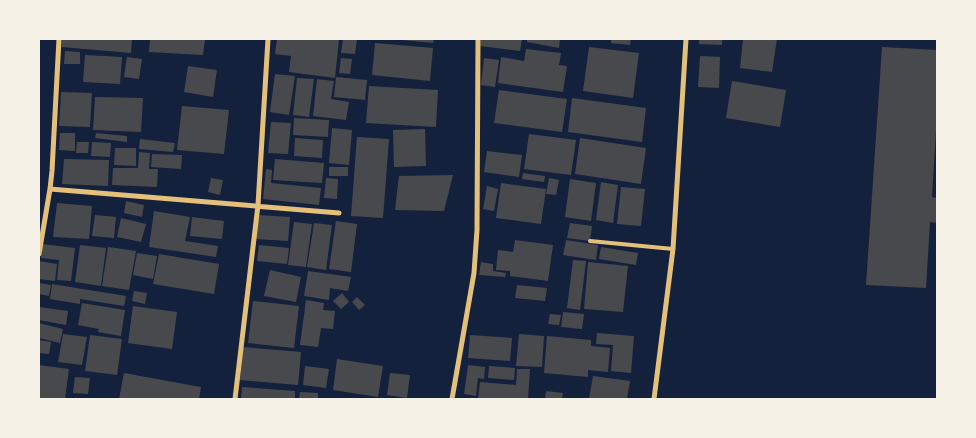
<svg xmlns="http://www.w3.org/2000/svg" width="976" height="438" viewBox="0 0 976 438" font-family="Georgia,serif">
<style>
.building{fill:#48494c}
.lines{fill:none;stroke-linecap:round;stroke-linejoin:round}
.service{stroke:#e5c07b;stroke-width:4}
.minor{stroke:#e5c07b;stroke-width:5}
</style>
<rect width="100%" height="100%" fill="#14213d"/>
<path class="building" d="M 62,39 L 132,39 L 131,53 L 62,47 Z
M 150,39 L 205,39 L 203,55 L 149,52 Z
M 277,39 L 339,39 L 335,78 L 289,72 L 291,56 L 275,54 Z
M 343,39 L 357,39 L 355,54 L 341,53 Z
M 402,39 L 434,39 L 433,43 L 402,40 Z
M 481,39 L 522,39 L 520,51 L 480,46 Z
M 527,39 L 560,39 L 559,48 L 527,42 Z
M 611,39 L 631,39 L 630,45 L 611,43 Z
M 699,39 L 722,39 L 722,45 L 699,44 Z
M 743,39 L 777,39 L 772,72 L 740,68 Z
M 375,43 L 433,48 L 430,81 L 372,75 Z
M 589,47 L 639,53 L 633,98 L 583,91 Z
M 882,47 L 937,50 L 937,114 L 932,197 L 937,198 L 937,223 L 930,222 L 926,288 L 866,285 Z
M 526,49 L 561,53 L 559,65 L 567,66 L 563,92 L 498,83 L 501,57 L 524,61 Z
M 65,51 L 80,52 L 80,64 L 64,64 Z
M 85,55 L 122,57 L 120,84 L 83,82 Z
M 700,56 L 720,57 L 719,88 L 698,87 Z
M 127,57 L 142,59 L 139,79 L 124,77 Z
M 341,58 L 352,59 L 350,74 L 339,73 Z
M 484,58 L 499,60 L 495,87 L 481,85 Z
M 188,66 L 217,70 L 213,97 L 184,92 Z
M 275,74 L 295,76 L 289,115 L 270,112 Z
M 336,77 L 367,80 L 365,100 L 334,97 Z
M 297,78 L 314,79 L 309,117 L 293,115 Z
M 317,79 L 334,81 L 331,99 L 349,102 L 346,120 L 313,116 Z
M 732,81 L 786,90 L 780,127 L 726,118 Z
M 369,86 L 438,90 L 436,127 L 366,123 Z
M 499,90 L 567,99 L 562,132 L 494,123 Z
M 61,92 L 92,93 L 90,127 L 59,126 Z
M 95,97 L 143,98 L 141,132 L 93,130 Z
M 572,98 L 646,108 L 642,142 L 568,132 Z
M 182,106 L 229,110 L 224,154 L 177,150 Z
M 294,118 L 329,120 L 328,137 L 293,135 Z
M 271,122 L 291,123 L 288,154 L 268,153 Z
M 332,128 L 352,130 L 349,165 L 329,163 Z
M 425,129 L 426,166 L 394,167 L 393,130 Z
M 60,133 L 75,133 L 75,151 L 59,150 Z
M 96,133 L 127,136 L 127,142 L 95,138 Z
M 529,134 L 576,140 L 571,175 L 524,169 Z
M 357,137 L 389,139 L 383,218 L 351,216 Z
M 295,138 L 323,140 L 322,158 L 294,156 Z
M 580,138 L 646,148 L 641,184 L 575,174 Z
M 140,139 L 175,143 L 173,152 L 139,149 Z
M 77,142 L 89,142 L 88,153 L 76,153 Z
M 92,142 L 111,143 L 110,157 L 91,156 Z
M 115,148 L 136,148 L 136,166 L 114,165 Z
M 487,151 L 522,155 L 519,177 L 484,172 Z
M 139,152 L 150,153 L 149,169 L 158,169 L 157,187 L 112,185 L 113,168 L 138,168 Z
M 152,154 L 182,155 L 181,169 L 151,167 Z
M 64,159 L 109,160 L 108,186 L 62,184 Z
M 275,159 L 324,163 L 322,183 L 273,180 Z
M 329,167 L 348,167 L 348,176 L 329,176 Z
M 266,169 L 272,170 L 271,183 L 321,188 L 319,205 L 263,199 Z
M 523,173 L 545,176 L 544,182 L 522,179 Z
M 453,175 L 444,211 L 395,210 L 399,176 Z
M 211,178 L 223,180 L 220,195 L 208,192 Z
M 326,178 L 338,179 L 337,199 L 324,198 Z
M 549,178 L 559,180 L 556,195 L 546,194 Z
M 570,179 L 596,183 L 591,221 L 565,217 Z
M 601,182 L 618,185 L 613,223 L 596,220 Z
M 501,183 L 546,189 L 541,224 L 496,218 Z
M 487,186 L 498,189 L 494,211 L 483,209 Z
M 621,187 L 645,189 L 641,226 L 617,224 Z
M 126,201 L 144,205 L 142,217 L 124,213 Z
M 57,203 L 92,206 L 89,239 L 53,237 Z
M 154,211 L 190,217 L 185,241 L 218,246 L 216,257 L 149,247 Z
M 95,215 L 116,217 L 114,238 L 92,236 Z
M 258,215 L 290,217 L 288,241 L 256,239 Z
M 192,217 L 224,221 L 222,239 L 190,236 Z
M 121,218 L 146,224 L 141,242 L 117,237 Z
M 336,221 L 357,224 L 351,272 L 329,269 Z
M 294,222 L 312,224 L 306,267 L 288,265 Z
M 314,223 L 332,225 L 326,270 L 307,267 Z
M 570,223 L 592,226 L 590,241 L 567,238 Z
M 515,240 L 553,245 L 548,281 L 510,276 L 510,271 L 496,270 L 498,250 L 513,252 Z
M 566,240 L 598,245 L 596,260 L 563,255 Z
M 42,244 L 75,248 L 71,281 L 57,280 L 59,260 L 41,258 Z
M 80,245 L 106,248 L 101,286 L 75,282 Z
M 259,245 L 289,248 L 287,264 L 257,261 Z
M 108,247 L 136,251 L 129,290 L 102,286 Z
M 601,247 L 638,253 L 636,265 L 599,259 Z
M 137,253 L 157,256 L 153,279 L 133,275 Z
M 159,254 L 219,264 L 214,294 L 153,284 Z
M 573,260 L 586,261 L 580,310 L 567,308 Z
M 39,261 L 57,264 L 55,281 L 39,279 Z
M 481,262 L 493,264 L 493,271 L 506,273 L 505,277 L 479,275 Z
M 588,262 L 628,266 L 623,312 L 584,309 Z
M 270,270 L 301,277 L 296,302 L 264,296 Z
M 308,271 L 351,277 L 348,291 L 330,288 L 329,300 L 304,296 Z
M 39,283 L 51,285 L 49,296 L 39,294 Z
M 52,284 L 126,296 L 124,306 L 80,299 L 80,304 L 50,299 Z
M 517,285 L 547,288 L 545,301 L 515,298 Z
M 134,291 L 147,293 L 145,304 L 132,301 Z
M 342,293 L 349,302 L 341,309 L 333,301 Z
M 357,297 L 365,305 L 359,310 L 352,302 Z
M 306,300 L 324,303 L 323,310 L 335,311 L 333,329 L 321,328 L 318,347 L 300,345 Z
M 253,301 L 299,306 L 294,348 L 248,343 Z
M 82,303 L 125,310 L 121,336 L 98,332 L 99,329 L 78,325 Z
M 133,306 L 177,312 L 172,349 L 128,343 Z
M 39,307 L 68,311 L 66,325 L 39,320 Z
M 563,312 L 584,314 L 582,329 L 561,327 Z
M 550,314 L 561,315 L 559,325 L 548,324 Z
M 39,323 L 63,329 L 60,343 L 39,338 Z
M 597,333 L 634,336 L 631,373 L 611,371 L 613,345 L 596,344 Z
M 63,334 L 87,337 L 82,365 L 58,362 Z
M 519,334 L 544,336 L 542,367 L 516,366 Z
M 90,335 L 122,339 L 117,375 L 85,371 Z
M 470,335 L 512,338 L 510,361 L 468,358 Z
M 547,336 L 591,340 L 591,346 L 610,348 L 608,372 L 588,370 L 588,377 L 544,373 Z
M 39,340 L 51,342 L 49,354 L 39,353 Z
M 243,347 L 301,352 L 298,385 L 240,380 Z
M 337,359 L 383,366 L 378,397 L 333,390 Z
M 39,365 L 69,369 L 65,399 L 39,399 Z
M 468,365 L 485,367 L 484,379 L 478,378 L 476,396 L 464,394 Z
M 305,366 L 329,369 L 326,388 L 303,385 Z
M 489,366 L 515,368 L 514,380 L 488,378 Z
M 517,369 L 530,369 L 528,399 L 478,399 L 480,382 L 516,385 Z
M 124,373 L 201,387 L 199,399 L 119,399 Z
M 390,373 L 410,375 L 407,398 L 387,395 Z
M 593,376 L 630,381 L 627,399 L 589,399 Z
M 75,377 L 90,378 L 88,394 L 73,393 Z
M 242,387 L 295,391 L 295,399 L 241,399 Z
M 546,391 L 563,393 L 562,399 L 545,399 Z
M 300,392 L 318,393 L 318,399 L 299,399 Z"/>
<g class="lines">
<path class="service" d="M 590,241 L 673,249"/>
<path class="minor" d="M 50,189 L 339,213
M 39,254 L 50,189 L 52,171 L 59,39
M 235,399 L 258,205 L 268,39
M 452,399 L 474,273 L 477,230 L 478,39
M 654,399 L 673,249 L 686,39"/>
</g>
<rect width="976" height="438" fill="none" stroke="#f6f1e7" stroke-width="80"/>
</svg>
